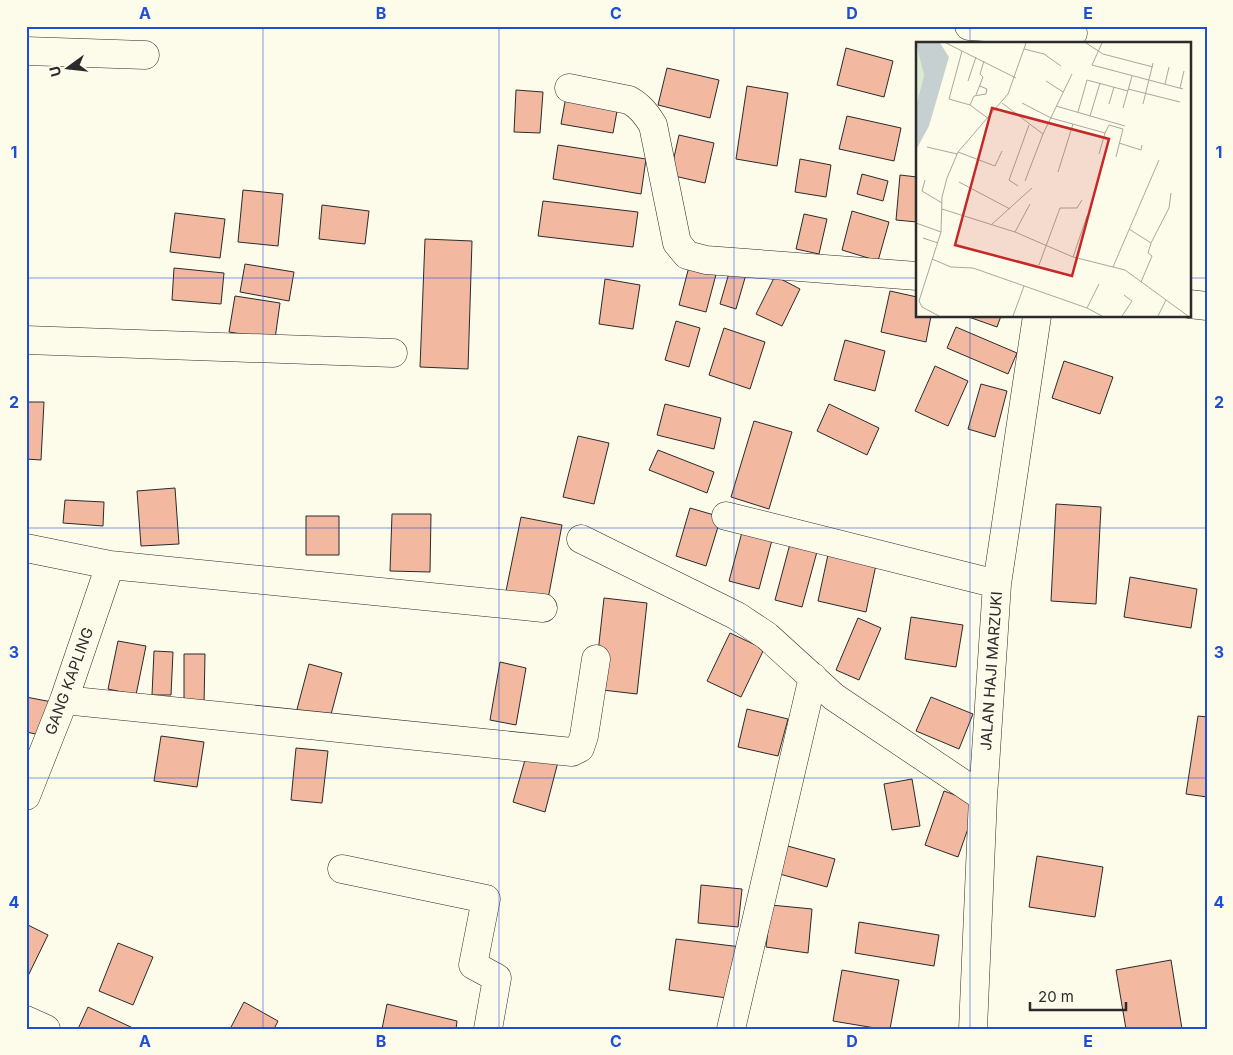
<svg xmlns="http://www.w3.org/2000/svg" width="1233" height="1055" viewBox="0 0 1233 1055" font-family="Inter,sans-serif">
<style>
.building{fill:#f2b8a0;stroke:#2b2b2b}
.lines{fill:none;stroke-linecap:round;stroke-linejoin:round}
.minor-casing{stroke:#2b2b2b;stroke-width:29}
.tertiary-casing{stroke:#2b2b2b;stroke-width:29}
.minor{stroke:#fdfbea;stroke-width:28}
.tertiary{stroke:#fdfbea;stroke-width:28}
.grid{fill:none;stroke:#1d4ed8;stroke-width:1;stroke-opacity:0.55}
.labels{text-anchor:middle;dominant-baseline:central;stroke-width:4;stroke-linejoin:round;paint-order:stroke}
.street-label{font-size:15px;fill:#2b2b2b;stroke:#fdfbea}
.inset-road{fill:none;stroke:#a9a89e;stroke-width:1}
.view{fill:#c62828;fill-opacity:0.15;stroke:#c62828;stroke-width:2.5}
.inset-edge{fill:none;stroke:#2b2b2b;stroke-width:2.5}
.neatline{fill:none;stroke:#1d4ed8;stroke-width:2}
.grid-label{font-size:16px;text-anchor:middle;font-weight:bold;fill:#1d4ed8}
</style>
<rect width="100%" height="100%" fill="#fdfbea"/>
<path class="building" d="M 846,48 L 893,61 L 884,97 L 837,85 Z
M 667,68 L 719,80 L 710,118 L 658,105 Z
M 747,86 L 788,93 L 777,166 L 736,159 Z
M 516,90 L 543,92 L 540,133 L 514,132 Z
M 567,91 L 619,100 L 613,133 L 561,124 Z
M 847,116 L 901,128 L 894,161 L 839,149 Z
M 679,135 L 714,143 L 705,183 L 670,175 Z
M 558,145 L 646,159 L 641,194 L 553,179 Z
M 800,159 L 831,165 L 826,197 L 795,192 Z
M 862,174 L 888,181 L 883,201 L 857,194 Z
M 900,175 L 917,177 L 917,222 L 896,220 Z
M 243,190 L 283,194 L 278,246 L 238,242 Z
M 543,201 L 638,212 L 633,247 L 538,236 Z
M 322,205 L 369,211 L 365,244 L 319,239 Z
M 852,211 L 889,222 L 878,261 L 842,250 Z
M 175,213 L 225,219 L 220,258 L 170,252 Z
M 804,214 L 827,219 L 819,254 L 796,249 Z
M 425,239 L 472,241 L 468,369 L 420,367 Z
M 691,259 L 718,267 L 706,312 L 679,305 Z
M 245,264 L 294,272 L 289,301 L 240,292 Z
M 731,266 L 747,271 L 736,309 L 720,304 Z
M 174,268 L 224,273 L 221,304 L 172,300 Z
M 775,276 L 800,289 L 782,326 L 756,314 Z
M 605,279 L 640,285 L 633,329 L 599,324 Z
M 890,291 L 917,297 L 917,316 L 931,316 L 926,342 L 881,332 Z
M 235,296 L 280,303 L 275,339 L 229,332 Z
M 966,316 L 1001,316 L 997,327 Z
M 676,321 L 700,328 L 689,367 L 665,360 Z
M 956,327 L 1017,353 L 1008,374 L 947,348 Z
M 724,328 L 765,342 L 750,389 L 709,375 Z
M 845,340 L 885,351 L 875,391 L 834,380 Z
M 1064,361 L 1113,377 L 1100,414 L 1052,398 Z
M 935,366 L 968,381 L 948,426 L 915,411 Z
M 981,384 L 1007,391 L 995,437 L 968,429 Z
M 26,402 L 44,402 L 41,460 L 26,459 Z
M 665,404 L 721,418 L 714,449 L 657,435 Z
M 829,404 L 879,428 L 867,455 L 817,431 Z
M 754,421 L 792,432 L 769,509 L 731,497 Z
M 578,436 L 609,443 L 594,504 L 563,497 Z
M 658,450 L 714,472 L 707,493 L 649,470 Z
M 175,488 L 179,544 L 141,546 L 137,491 Z
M 65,500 L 104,502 L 103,526 L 63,523 Z
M 1056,504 L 1101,507 L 1096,604 L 1051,601 Z
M 690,508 L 721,517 L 706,566 L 676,556 Z
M 392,514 L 431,514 L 430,572 L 390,571 Z
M 306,516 L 339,516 L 339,555 L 306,555 Z
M 521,517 L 562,525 L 548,599 L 506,591 Z
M 742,532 L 772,540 L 759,589 L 729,581 Z
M 791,540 L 818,548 L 802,607 L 775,600 Z
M 829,550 L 877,560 L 866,612 L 818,601 Z
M 1130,577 L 1197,589 L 1191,628 L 1124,617 Z
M 604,598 L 647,603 L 637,694 L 594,689 Z
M 911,617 L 963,625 L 956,667 L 905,659 Z
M 858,618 L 881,628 L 859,680 L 836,670 Z
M 730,633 L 764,649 L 741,697 L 707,681 Z
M 118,641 L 146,646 L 136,695 L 108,689 Z
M 154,651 L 173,652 L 171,695 L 152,695 Z
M 184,654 L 205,654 L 204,705 L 184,704 Z
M 500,662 L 526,668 L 516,725 L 490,720 Z
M 309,664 L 342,673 L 329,722 L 296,713 Z
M 26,697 L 52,702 L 46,736 L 26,732 Z
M 931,697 L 973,714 L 959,749 L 916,731 Z
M 747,709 L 788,719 L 778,756 L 738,747 Z
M 1198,716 L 1207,717 L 1207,797 L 1186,794 Z
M 161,736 L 204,742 L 197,787 L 154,781 Z
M 296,748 L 328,751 L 322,803 L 291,800 Z
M 527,753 L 558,762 L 545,812 L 513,802 Z
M 912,779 L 920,826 L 892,830 L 884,784 Z
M 944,791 L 977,803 L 958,857 L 925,845 Z
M 784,845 L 835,859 L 827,887 L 776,873 Z
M 1037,856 L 1103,867 L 1095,917 L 1029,907 Z
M 701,885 L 742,889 L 738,927 L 698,923 Z
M 771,905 L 812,909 L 808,953 L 766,947 Z
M 859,922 L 939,935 L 934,966 L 855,953 Z
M 26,924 L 48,935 L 26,980 Z
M 676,939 L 741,947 L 734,999 L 669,990 Z
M 118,943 L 153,957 L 133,1005 L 99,991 Z
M 1171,960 L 1182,1029 L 1126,1029 L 1116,970 Z
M 842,970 L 899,980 L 890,1029 L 881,1029 L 833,1021 Z
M 244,1002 L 278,1021 L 274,1029 L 230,1029 Z
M 387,1004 L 457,1021 L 456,1029 L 382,1029 Z
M 88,1007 L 135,1029 L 78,1029 Z"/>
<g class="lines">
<g class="minor-casing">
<path id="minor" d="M 969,26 L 1073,33
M 26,51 L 145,55
M 569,88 L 629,100 C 640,106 646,114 653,125 L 677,243 L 687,255 L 706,260 L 917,276
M 1189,304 L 1207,306
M 26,340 L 393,353
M 726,516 L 997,584
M 581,539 L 737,616 L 767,636 L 834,697 L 983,797
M 26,548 L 110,565 L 543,608
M 64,700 L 572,752 L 580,748 L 584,736 L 596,659
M 26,796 L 64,700 L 110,565
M 342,869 L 486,899 L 473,965 L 497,978 L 488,1029
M 731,1029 L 813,677
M 973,1029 L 983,797 L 997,584 L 1037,316"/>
</g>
<g class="tertiary-casing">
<path id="tertiary" d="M 26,1020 L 46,1029"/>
</g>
<use href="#minor" class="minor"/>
<use href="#tertiary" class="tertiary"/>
</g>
<path class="grid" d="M 263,26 L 263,1029M 499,26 L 499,1029M 734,26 L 734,1029M 970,26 L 970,44M 26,278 L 917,278M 1189,278 L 1207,278M 970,316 L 970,1029M 26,528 L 1207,528M 26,778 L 1207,778"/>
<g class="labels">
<g class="street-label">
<text transform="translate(991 671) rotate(-86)">JALAN HAJI MARZUKI</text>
<text transform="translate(69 681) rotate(-70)">GANG KAPLING</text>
</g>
</g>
<g transform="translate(916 42)">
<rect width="275" height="275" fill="#fdfbea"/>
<path d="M 0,7 L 4,9 L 8,33 L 0,64 Z" fill="#deebd1"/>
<path d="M 0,1 L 24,1 L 33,15 L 13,84 L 0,108 L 0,64 L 8,33 Z" fill="#c7d0d0"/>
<path class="inset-road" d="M 30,1 L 100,36M 170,1 L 187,12 L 237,25M 186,1 L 176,23 L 267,47M 108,7 L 128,12 L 145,24M 46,9 L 33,57 L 54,63 L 73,77M 52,39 L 60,15M 130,39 L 147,50M 249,42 L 253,25M 264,46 L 268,29M 212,47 L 264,60M 60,53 L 67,35 L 64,32 L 68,19M 86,61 L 127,92M 106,61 L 135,76 L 189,91 L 183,112M 193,62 L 198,45M 227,62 L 237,21M 54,63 L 58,54 L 70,52 L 71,47 L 64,44M 140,64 L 209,84M 207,66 L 216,34M 162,70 L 171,38 L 212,49M 174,74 L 184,41M 189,91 L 193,83 L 207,87 L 200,115M 203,101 L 225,108 L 226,103M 11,105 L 41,112M 42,110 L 79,124 L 86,109M 142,130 L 157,82M 9,138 L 6,149 L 26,161M 109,139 L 127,92 L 156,32M 43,140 L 94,167M 102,144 L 93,138 L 113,83M 26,167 L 99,190 L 157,215 L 209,228 L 272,274M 0,181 L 25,190M 75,183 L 116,146M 213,187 L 235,201 L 232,211 L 236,214 L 225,240M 99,190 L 114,162M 7,196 L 22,201M 235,201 L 253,166 L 255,151M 157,215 L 171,174M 16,217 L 35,225 L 57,226 L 171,266 L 186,274M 123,223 L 144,166 L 161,166 L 166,158M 197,225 L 243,118M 171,266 L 183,242M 23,274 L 6,265 L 3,259 L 25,190 L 26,155 L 31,136 L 42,110 L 92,52 L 110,1M 97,274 L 108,244M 206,274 L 216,259 L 208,253M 242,274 L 250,258"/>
<path class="view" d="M 76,66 L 193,97 L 156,234 L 39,203 Z"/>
<rect width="275" height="275" class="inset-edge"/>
</g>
<rect width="1233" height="1055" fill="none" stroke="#fdfbea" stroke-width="55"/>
<g transform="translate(68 68) rotate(255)" stroke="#fdfbea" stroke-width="4" paint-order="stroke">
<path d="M0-4L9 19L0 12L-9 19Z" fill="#2b2b2b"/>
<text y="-8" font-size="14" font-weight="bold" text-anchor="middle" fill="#2b2b2b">U</text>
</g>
<path d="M1030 1002v8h96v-8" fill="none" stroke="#2b2b2b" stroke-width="2.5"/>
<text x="1038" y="1002" font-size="15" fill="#2b2b2b" stroke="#fdfbea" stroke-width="4" paint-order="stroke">20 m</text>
<rect x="28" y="28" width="1178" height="1000" class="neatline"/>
<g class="grid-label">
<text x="145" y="19">A</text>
<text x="381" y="19">B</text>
<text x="616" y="19">C</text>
<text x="852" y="19">D</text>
<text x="1088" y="19">E</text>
<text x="14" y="158">1</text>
<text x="1219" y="158">1</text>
<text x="14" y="408">2</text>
<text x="1219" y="408">2</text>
<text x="14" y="658">3</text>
<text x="1219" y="658">3</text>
<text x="14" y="908">4</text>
<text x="1219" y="908">4</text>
<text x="145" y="1047">A</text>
<text x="381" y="1047">B</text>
<text x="616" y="1047">C</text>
<text x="852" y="1047">D</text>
<text x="1088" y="1047">E</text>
</g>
</svg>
